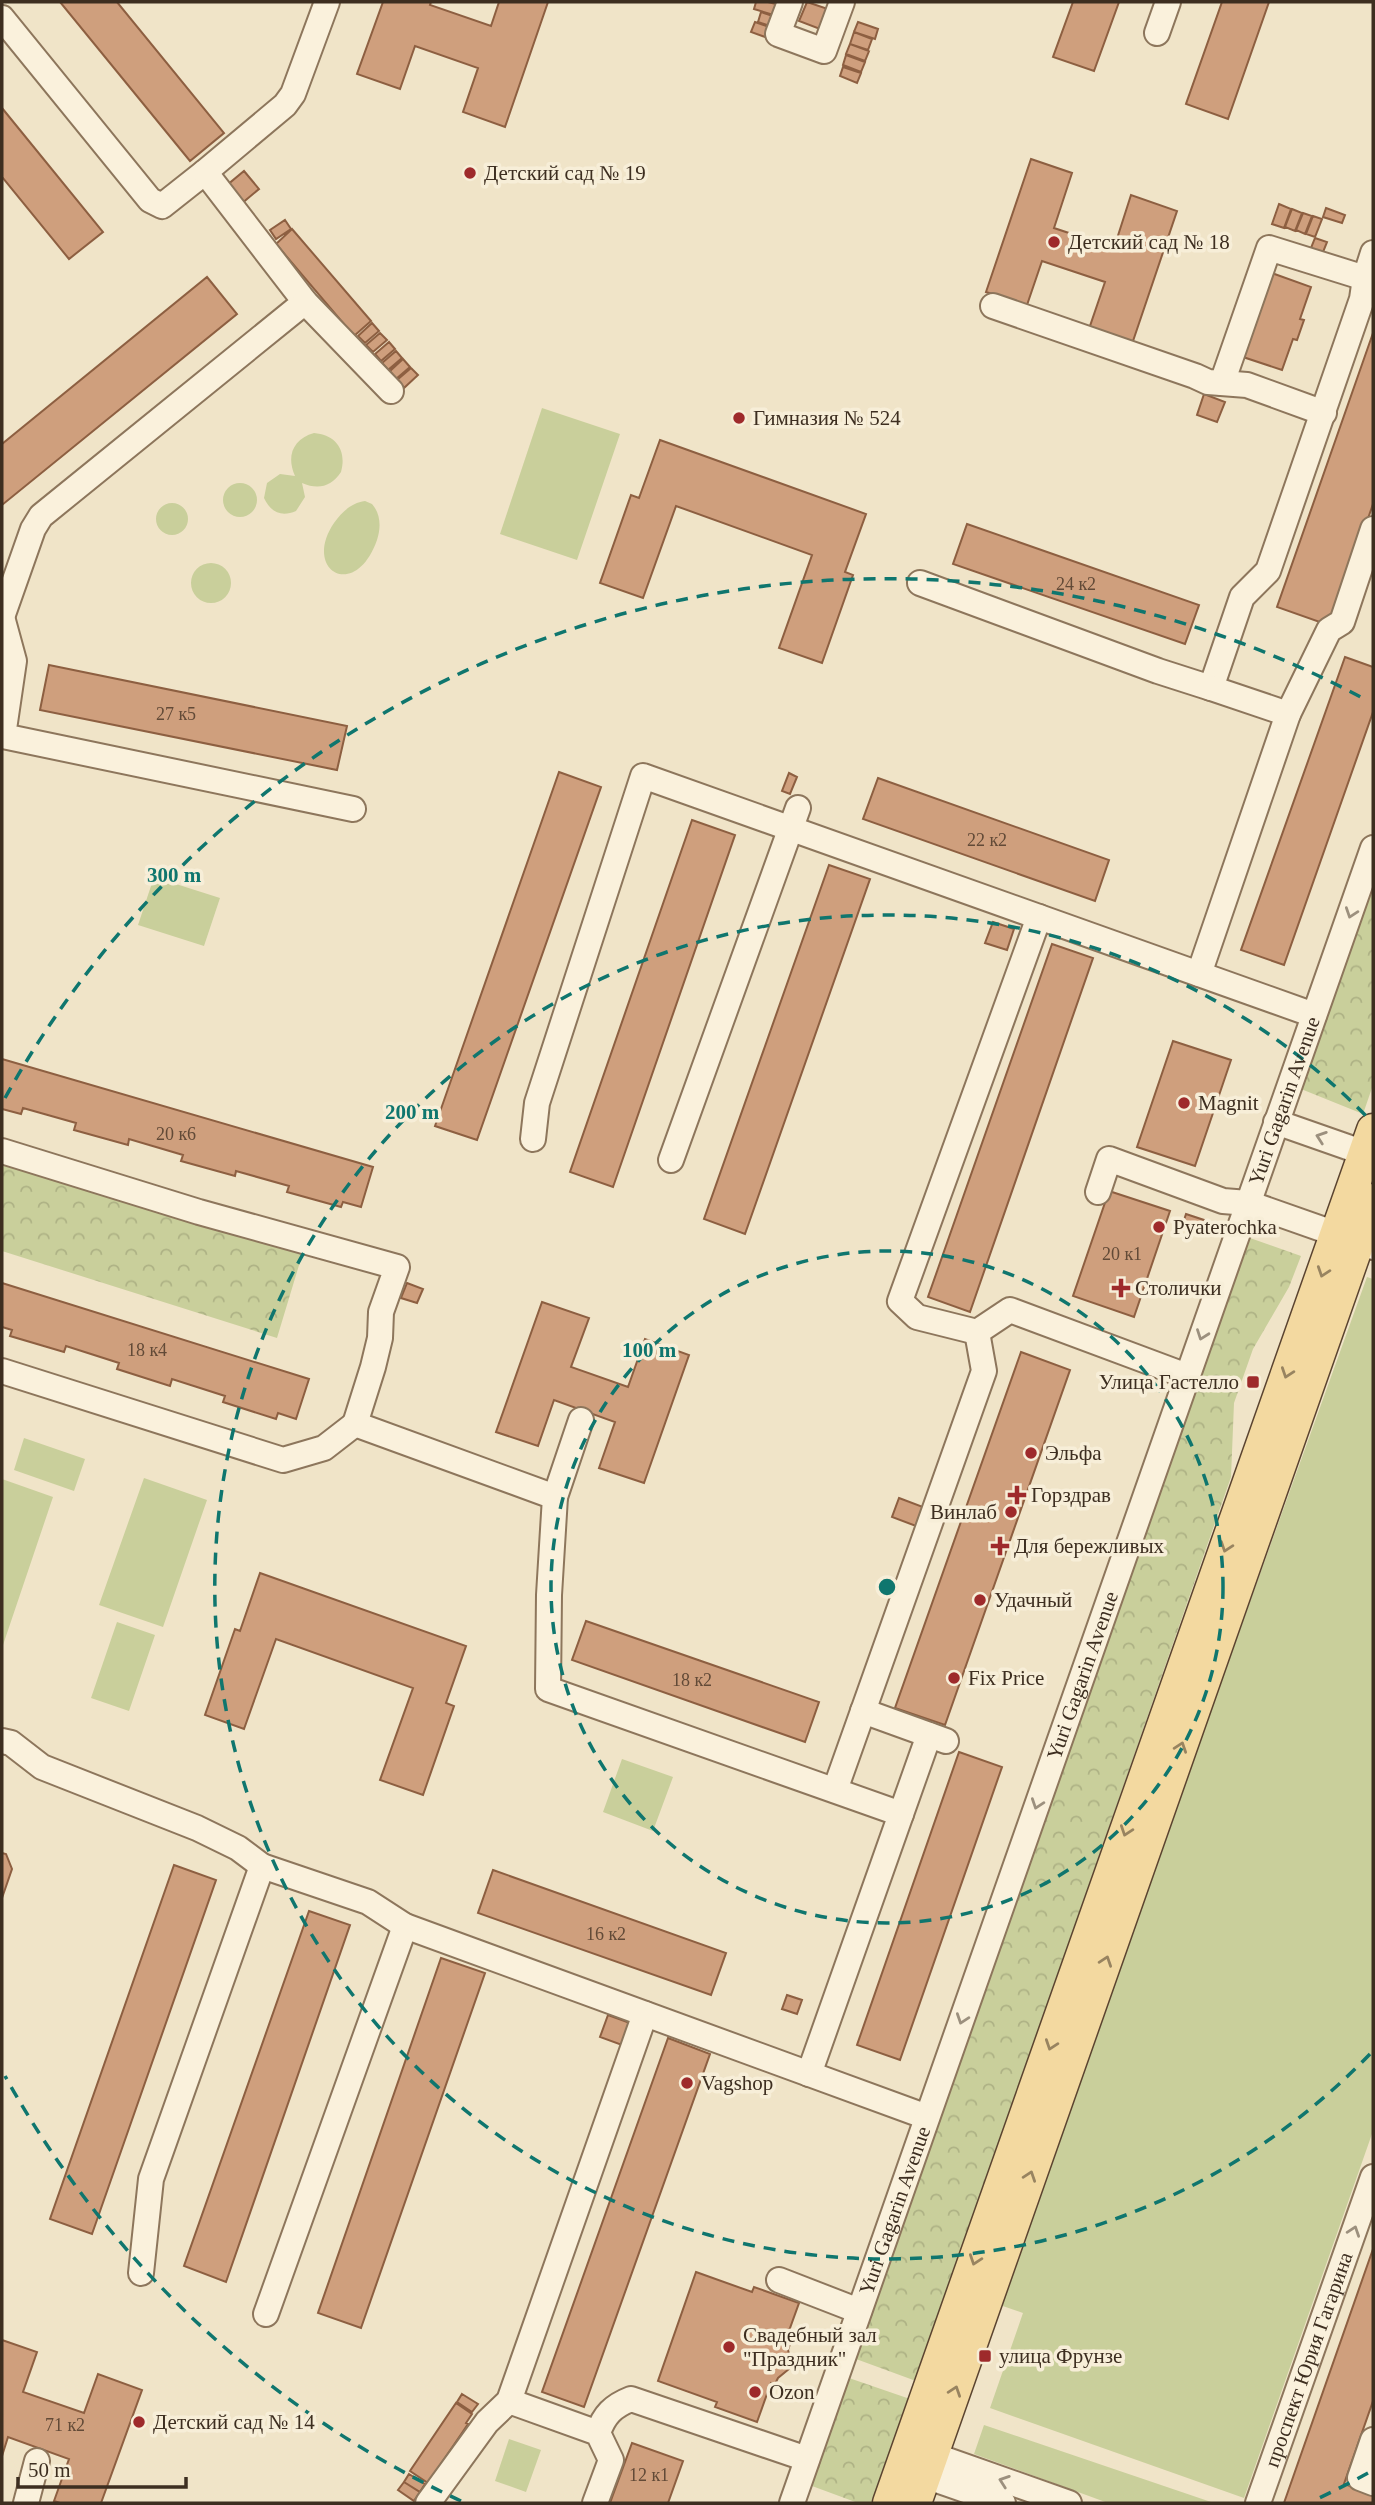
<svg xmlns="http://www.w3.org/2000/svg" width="1375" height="2505" viewBox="0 0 1375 2505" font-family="'Times New Roman',serif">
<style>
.forest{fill:url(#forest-crowns)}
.park{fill:#c9cf9b}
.building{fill:#cf9f7d;stroke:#8d5f41;stroke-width:2}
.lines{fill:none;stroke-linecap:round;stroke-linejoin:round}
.minor-casing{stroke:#8d765c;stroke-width:28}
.major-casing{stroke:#5b4430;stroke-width:35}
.minor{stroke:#faf1dc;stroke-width:24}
.major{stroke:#f3d9a0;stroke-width:32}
.oneway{stroke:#9c907e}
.oneway2{stroke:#988460}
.ring{fill:none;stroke:#0f766e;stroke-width:3.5;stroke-dasharray:12 9}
.poi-dot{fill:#9e2a2b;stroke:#f7eed8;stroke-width:2.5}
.labels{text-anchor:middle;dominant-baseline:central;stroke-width:7;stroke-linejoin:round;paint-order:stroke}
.number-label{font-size:18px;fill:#624a37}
.poi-label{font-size:21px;fill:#3d2e20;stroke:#f7eed8;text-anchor:start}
.street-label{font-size:21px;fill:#3d2e20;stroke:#f7eed8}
.centre{fill:#0f766e;stroke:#f7eed8;stroke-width:3.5}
.ring-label{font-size:21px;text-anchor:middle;font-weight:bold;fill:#0f766e;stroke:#f7eed8;stroke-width:7;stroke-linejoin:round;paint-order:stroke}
</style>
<defs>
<pattern id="forest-crowns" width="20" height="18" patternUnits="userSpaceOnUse" patternTransform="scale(1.75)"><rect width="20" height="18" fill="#c9cf9b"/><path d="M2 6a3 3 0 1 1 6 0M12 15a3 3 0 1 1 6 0" fill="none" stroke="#aeb285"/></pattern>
</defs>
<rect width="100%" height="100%" fill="#f0e4c8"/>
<path class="forest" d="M 1373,886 L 1373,1085 L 1363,1114 L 1301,1089 Z
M 2,1151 L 306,1242 L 277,1338 L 2,1251 Z
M 1250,1238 L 1301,1256 L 1289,1287 L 1253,1349 L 1234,1403 L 1231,1477 L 916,2381 L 856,2359 Z
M 849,2378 L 910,2399 L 873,2503 L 858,2503 L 812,2486 Z"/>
<path class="park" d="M 542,408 L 620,434 L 577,560 L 500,534 Z
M 314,433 C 336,435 347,450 341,472 C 331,487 318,490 302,483 L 305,497 L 296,511 C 282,517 271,513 264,498 L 267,483 L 280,474 L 295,476 C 286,456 293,439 314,433 Z
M223 500a17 17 0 1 1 34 0a17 17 0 1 1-34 0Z
M 365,501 L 372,504 C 381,514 381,528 377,540 C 355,602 302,570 334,523 C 342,512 351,503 365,501 Z
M156 519a16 16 0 1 1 32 0a16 16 0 1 1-32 0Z
M191 583a20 20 0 1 1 40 0a20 20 0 1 1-40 0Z
M 154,877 L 220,898 L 204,946 L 138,925 Z
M 1367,1277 L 1373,1279 L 1373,2131 L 1244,2498 L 990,2408 L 1023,2313 L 997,2304 Z
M 24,1438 L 85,1459 L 74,1491 L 14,1470 Z
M 144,1478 L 207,1500 L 163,1627 L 99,1605 Z
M 2,1479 L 53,1497 L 2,1648 Z
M 117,1622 L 155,1635 L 129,1711 L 91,1698 Z
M 622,1759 L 673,1777 L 653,1831 L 603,1812 Z
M 984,2425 L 1214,2503 L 1108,2503 L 974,2454 Z
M 509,2439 L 541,2450 L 526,2492 L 495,2481 Z"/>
<path class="building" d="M 60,2 L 117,2 L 224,133 L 190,161 Z
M 383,2 L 431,2 L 430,5 L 491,26 L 499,2 L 548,2 L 505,127 L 463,112 L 478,68 L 415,46 L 400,89 L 357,74 Z
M 756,2 L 768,2 L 780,5 L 777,16 L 754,9 Z
M 807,2 L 828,9 L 820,29 L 799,21 Z
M 1073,2 L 1119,2 L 1094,71 L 1053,57 Z
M 1222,2 L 1269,2 L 1228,119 L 1186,104 Z
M 761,12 L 776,17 L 773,27 L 758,22 Z
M 755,22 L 772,28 L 768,38 L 751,32 Z
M 858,22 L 878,29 L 875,39 L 854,32 Z
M 854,32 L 872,39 L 868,50 L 850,44 Z
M 850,44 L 869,51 L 865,61 L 846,54 Z
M 846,55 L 865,62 L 861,72 L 843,65 Z
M 843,67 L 861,73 L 857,83 L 840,76 Z
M 2,108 L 103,232 L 69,259 L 2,177 Z
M 1031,159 L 1072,173 L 1054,228 L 1114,248 L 1131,195 L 1177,211 L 1132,344 L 1089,329 L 1105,282 L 1042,261 L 1027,305 L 986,292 Z
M 244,171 L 259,189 L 241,204 L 226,186 Z
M 1279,204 L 1291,209 L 1284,228 L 1272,224 Z
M 1326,208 L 1345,215 L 1342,223 L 1323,217 Z
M 1292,209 L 1302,213 L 1295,231 L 1285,227 Z
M 1303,213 L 1312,216 L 1305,234 L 1296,230 Z
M 1313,216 L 1322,219 L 1315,237 L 1306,234 Z
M 285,220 L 291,229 L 276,239 L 270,230 Z
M 292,229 L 371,321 L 354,336 L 276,244 Z
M 1315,238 L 1327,242 L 1321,257 L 1309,253 Z
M 1269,272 L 1311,287 L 1300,319 L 1304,320 L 1297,340 L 1293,339 L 1282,370 L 1240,356 Z
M 207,277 L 237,314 L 2,505 L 2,444 Z
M 372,323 L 379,331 L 365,343 L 358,336 Z
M 380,333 L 387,340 L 373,352 L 366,345 Z
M 1373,333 L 1373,504 L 1331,626 L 1277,607 Z
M 389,342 L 395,349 L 381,361 L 375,354 Z
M 396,351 L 402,358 L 388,370 L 382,363 Z
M 403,359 L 410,367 L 396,379 L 390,371 Z
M 411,368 L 418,375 L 404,388 L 397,380 Z
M 1204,394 L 1225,402 L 1217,422 L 1197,415 Z
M 660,440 L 866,514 L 845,572 L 853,575 L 822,663 L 779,648 L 812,555 L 676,506 L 643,598 L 600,583 L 631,495 L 639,498 Z
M 967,524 L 1199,605 L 1185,644 L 953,564 Z
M 1345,657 L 1373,667 L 1373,712 L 1284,965 L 1241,950 Z
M 49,665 L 347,726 L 337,770 L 40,710 Z
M 559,772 L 601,787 L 477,1140 L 435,1126 Z
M 789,773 L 797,777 L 790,794 L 782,791 Z
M 878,778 L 1109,860 L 1095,901 L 863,819 Z
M 692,820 L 735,835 L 613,1187 L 570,1172 Z
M 829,865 L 870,879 L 745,1234 L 704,1219 Z
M 993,922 L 1014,929 L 1007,950 L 985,943 Z
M 1052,944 L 1093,958 L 970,1312 L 928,1297 Z
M 1173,1041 L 1231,1060 L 1195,1166 L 1137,1147 Z
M 2,1059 L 373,1167 L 361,1207 L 343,1202 L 341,1207 L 287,1192 L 289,1186 L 236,1171 L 235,1176 L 181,1161 L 183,1155 L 129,1139 L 128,1145 L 74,1130 L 76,1123 L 23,1108 L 21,1114 L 2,1109 Z
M 1109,1191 L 1170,1211 L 1134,1317 L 1073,1296 Z
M 1186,1214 L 1204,1220 L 1201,1229 L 1183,1223 Z
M 2,1283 L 309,1379 L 296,1419 L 278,1413 L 276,1419 L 223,1402 L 225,1396 L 172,1379 L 170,1386 L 117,1369 L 119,1363 L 66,1346 L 64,1352 L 10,1336 L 12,1330 L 2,1327 Z
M 407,1283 L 423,1289 L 417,1303 L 401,1298 Z
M 542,1302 L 589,1318 L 571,1367 L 628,1387 L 645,1339 L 689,1355 L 644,1483 L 599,1468 L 615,1422 L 554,1400 L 538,1446 L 496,1432 Z
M 1021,1352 L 1070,1370 L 945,1725 L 895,1708 Z
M 899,1498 L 923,1507 L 916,1526 L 892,1517 Z
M 260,1573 L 466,1646 L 446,1703 L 454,1706 L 423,1795 L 380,1780 L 413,1688 L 276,1639 L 244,1729 L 205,1715 L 235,1629 L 240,1631 Z
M 586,1621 L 819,1702 L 805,1742 L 572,1660 Z
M 959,1752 L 1002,1767 L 900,2060 L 857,2045 Z
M 2,1853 L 6,1854 L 12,1869 L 2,1898 Z
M 174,1865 L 216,1880 L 92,2234 L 50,2219 Z
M 493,1870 L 726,1953 L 711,1995 L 478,1913 Z
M 309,1911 L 350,1925 L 226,2282 L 184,2266 Z
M 441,1958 L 485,1973 L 361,2328 L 318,2313 Z
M 787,1995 L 802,2000 L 797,2014 L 782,2009 Z
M 608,2015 L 630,2023 L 622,2045 L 600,2037 Z
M 668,2038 L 710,2054 L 584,2407 L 542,2392 Z
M 1373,2249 L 1373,2401 L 1344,2484 L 1373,2494 L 1373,2503 L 1284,2503 Z
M 696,2272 L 752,2292 L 754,2287 L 799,2303 L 785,2342 L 790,2344 L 788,2350 L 791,2361 L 789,2369 L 778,2378 L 775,2384 L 771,2383 L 757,2422 L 715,2407 L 717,2402 L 658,2381 Z
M 2,2340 L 37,2352 L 23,2392 L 84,2413 L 98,2374 L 142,2390 L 101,2503 L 60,2503 L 54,2501 L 69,2459 L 8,2437 L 2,2456 Z
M 462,2394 L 478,2404 L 472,2412 L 457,2402 Z
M 456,2403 L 472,2414 L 466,2423 L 468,2424 L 428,2483 L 410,2471 Z
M 632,2443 L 683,2461 L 668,2503 L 610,2503 Z
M 409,2474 L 425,2484 L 420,2492 L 404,2482 Z
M 404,2482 L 420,2492 L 414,2501 L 398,2490 Z"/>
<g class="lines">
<g class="minor-casing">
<g id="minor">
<path d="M 790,2 L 778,34 L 824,51 L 842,2"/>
<path d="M 2,18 L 150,200 L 162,206 L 205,172 L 305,302 L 41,516 L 33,529 L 2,617"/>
<path d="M 1157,33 L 1168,2"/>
<path d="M 205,172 L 285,105 L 293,94 L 327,2"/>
<path d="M 305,302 L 391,391"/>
<path d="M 993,306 L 1195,376 L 1208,382 L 1247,385 L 1324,413"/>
<path d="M 1222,383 L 1269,248 L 1365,278"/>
<path d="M 920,583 L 1158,671 L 1211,688 L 1242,597 L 1268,571 L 1362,299 L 1365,278 L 1373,253"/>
<path d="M 2,617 L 14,661 L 3,736 L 353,809"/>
<path d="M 1288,714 L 1329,630 L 1342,622 L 1373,529"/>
<path d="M 1039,917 L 900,1301 L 917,1317 L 977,1332 L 1010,1310 L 1187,1376"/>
<path d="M 1199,974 L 1288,714 L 1211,688"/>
<path d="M 1276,1122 L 1373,1156"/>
<path d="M 533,1139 L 537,1103 L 643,776 L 1314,1015"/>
<path d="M 2,1151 L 199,1212 L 397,1267 L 381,1312 L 380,1338 L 373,1367 L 355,1424 L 555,1497 L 549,1595 L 548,1689 L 901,1814 L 809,2074"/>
<path d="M 671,1160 L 798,808"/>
<path d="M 1098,1192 L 1109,1159 L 1223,1201 L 1248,1203 L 1373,1247"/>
<path d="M 2,1371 L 283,1460 L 324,1448 L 355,1424"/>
<path d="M 555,1497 L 581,1420"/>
<path d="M 863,1711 L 946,1741"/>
<path d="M 2,1741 L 11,1743 L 42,1767 L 197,1828 L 238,1848 L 262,1866 L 368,1902 L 405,1926 L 927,2117"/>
<path d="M 835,1790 L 984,1371 L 977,1332"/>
<path d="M 901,1814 L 929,1735"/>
<path d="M 141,2273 L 151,2179 L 262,1866"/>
<path d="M 779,2280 L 859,2311"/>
<path d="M 266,2314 L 405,1926"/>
<path d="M 509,2401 L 598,2433 L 611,2460 L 595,2503"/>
<path d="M 598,2433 C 604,2415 613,2406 631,2399 L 807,2459"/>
<path d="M 1373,2440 L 1360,2478 L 1373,2483"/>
<path d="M 916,2457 L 933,2455 L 1069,2503"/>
<path d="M 914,2465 L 925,2476 L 1003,2503"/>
<path d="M 26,2503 L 37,2461"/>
<path d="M 428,2503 L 487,2422 L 509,2401 L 645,2014"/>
<path id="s1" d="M 792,2503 L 1373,848"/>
<path id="s2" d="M 1258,2503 L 1373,2177"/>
</g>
</g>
<g class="major-casing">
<path id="major" d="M 889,2503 L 1373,1130
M 915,2503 L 1373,1200"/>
</g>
<use href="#minor" class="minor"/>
<use href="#major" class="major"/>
</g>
<defs><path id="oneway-chevron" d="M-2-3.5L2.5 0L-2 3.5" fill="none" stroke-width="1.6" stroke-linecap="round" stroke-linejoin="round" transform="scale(1.75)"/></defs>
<g class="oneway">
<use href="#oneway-chevron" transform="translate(1351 913) rotate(109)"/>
<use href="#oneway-chevron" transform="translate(1321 1137) rotate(-161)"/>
<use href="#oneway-chevron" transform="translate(1202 1335) rotate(110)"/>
<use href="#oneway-chevron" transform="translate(1037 1804) rotate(109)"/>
<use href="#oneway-chevron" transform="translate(962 2019) rotate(109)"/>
<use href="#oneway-chevron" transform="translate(1354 2231) rotate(-71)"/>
<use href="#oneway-chevron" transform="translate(1004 2481) rotate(-161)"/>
</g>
<g class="oneway2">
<use href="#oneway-chevron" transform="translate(1323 1272) rotate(109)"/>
<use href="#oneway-chevron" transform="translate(1287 1373) rotate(109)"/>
<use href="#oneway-chevron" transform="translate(1226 1547) rotate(109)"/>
<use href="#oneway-chevron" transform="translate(1181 1747) rotate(-71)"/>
<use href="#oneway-chevron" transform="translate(1126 1831) rotate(109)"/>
<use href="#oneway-chevron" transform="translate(1106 1961) rotate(-71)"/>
<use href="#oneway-chevron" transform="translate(1051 2045) rotate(109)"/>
<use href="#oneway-chevron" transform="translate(1030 2176) rotate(-71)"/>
<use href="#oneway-chevron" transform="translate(975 2260) rotate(109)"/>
<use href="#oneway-chevron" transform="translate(955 2391) rotate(-71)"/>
</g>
<g class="ring">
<circle cx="887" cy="1587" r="336"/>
<path d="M1370 2054A672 672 0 1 1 1370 1120"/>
<path d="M1368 2473A1008 1008 0 0 1 1313 2501M461 2501A1008 1008 0 0 1 5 2076M5 1098A1008 1008 0 0 1 1368 701"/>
</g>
<g class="poi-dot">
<circle cx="470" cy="173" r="7"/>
<circle cx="1054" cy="242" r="7"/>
<circle cx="739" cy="418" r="7"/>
<circle cx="1184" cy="1103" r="7"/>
<circle cx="1159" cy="1227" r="7"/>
<path d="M1117.5 1277.5h7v7h7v7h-7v7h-7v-7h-7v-7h7z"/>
<rect x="1246" y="1375" width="14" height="14" rx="3.5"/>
<circle cx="1031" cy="1453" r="7"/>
<path d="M1013.5 1484.5h7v7h7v7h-7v7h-7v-7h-7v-7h7z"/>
<circle cx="1011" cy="1512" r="7"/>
<path d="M996.5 1535.5h7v7h7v7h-7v7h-7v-7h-7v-7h7z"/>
<circle cx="980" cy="1600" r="7"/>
<circle cx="954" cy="1678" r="7"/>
<circle cx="687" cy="2083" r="7"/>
<circle cx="729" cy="2347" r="7"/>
<rect x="978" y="2349" width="14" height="14" rx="3.5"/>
<circle cx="755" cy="2392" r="7"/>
<circle cx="139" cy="2422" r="7"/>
</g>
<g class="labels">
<g class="number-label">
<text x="1076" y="584">24 к2</text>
<text x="176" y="714">27 к5</text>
<text x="987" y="840">22 к2</text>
<text x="176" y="1134">20 к6</text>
<text x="1122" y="1254">20 к1</text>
<text x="147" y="1350">18 к4</text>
<text x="692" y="1680">18 к2</text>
<text x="606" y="1934">16 к2</text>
<text x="65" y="2425">71 к2</text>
<text x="649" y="2475">12 к1</text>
</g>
<g class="poi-label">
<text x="484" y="173">Детский сад № 19</text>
<text x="1068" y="242">Детский сад № 18</text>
<text x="753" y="418">Гимназия № 524</text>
<text x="1198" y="1103">Magnit</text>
<text x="1173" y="1227">Pyaterochka</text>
<text x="1135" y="1288">Столички</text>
<text x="1239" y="1382" text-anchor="end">Улица Гастелло</text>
<text x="1045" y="1453">Эльфа</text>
<text x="1031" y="1495">Горздрав</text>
<text x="997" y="1512" text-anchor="end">Винлаб</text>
<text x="1014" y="1546">Для бережливых</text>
<text x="994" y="1600">Удачный</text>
<text x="968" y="1678">Fix Price</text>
<text x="701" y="2083">Vagshop</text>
<text x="743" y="2335">Свадебный зал<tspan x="743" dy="24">"Праздник"</tspan></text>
<text x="999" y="2356">улица Фрунзе</text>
<text x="769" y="2392">Ozon</text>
<text x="153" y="2422">Детский сад № 14</text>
</g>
<g class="street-label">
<text stroke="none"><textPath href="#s1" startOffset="1486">Yuri Gagarin Avenue</textPath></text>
<text stroke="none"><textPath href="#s1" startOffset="877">Yuri Gagarin Avenue</textPath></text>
<text stroke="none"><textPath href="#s1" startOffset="310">Yuri Gagarin Avenue</textPath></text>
<text stroke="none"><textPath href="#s2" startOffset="152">проспект Юрия Гагарина</textPath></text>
</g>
</g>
<circle cx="887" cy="1587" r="10" class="centre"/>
<g class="ring-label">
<text x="174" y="882">300 m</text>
<text x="412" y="1119">200 m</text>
<text x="649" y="1357">100 m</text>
</g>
<rect width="1375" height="2505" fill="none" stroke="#3d2e20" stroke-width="7"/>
<path d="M18 2477v10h168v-10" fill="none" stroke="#3d2e20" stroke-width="3.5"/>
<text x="28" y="2477" font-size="21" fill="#3d2e20" stroke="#f7eed8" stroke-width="5" paint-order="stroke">50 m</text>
</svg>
